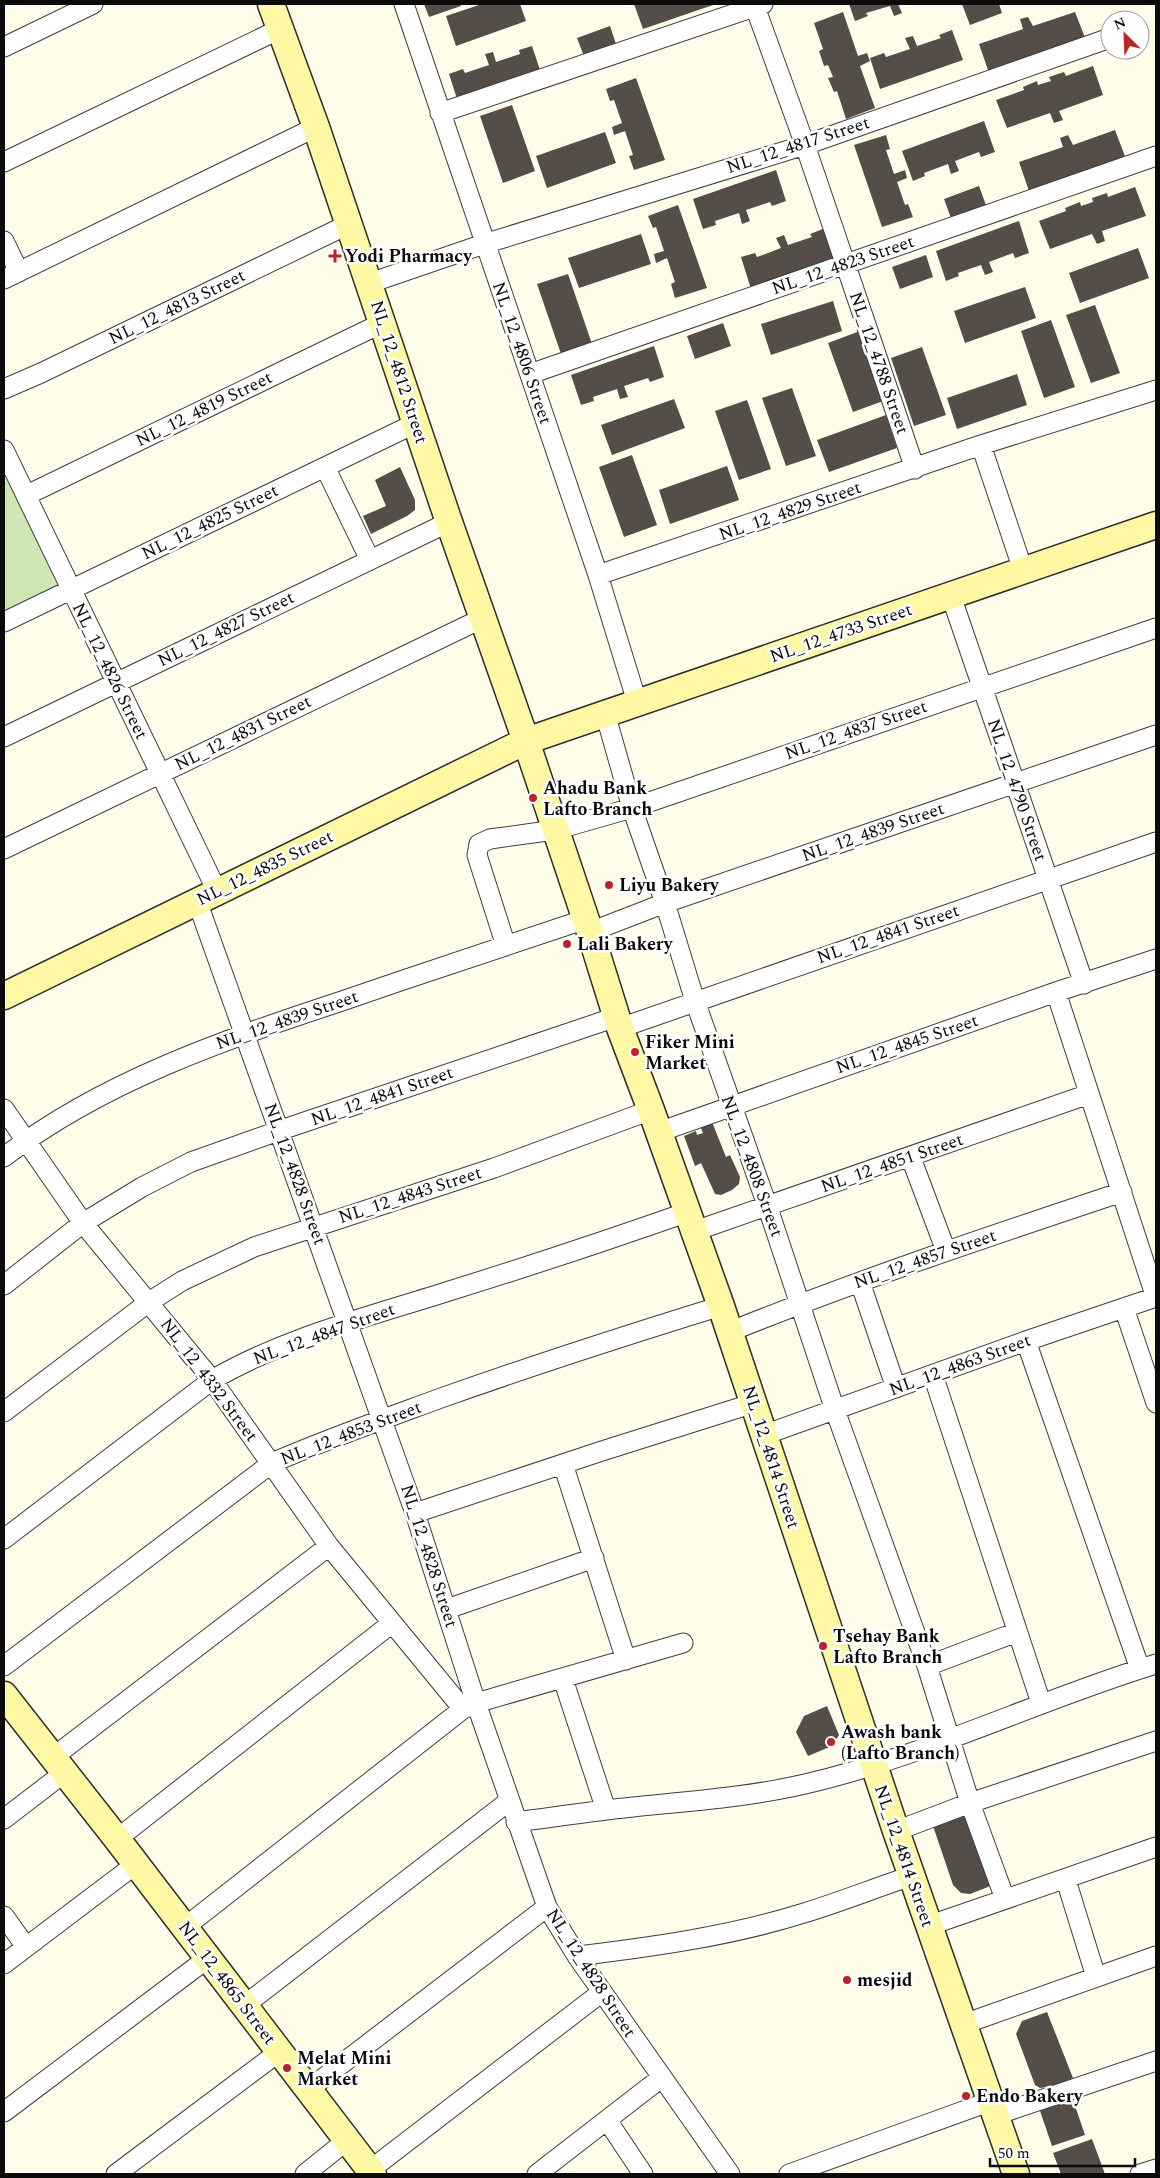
<svg xmlns="http://www.w3.org/2000/svg" width="1160" height="2178" viewBox="0 0 1160 2178" font-family="Spectral,serif">
<style>
.green{fill:#cde8b5}
.building{fill:#544d48}
.lines{fill:none;stroke-linecap:round;stroke-linejoin:round}
.street-casing{stroke:#3e3e3e;stroke-width:21}
.secondary-casing{stroke:#2d2d2d;stroke-width:29}
.street{stroke:#fff;stroke-width:19}
.secondary{stroke:#fef8a5;stroke-width:26}
.poi-dot{fill:#b92527;stroke:#fff;stroke-width:2}
.labels{text-anchor:middle;dominant-baseline:central;stroke-width:5;stroke-linejoin:round;paint-order:stroke}
.street-label{font-size:18px;fill:#0b0b0b;stroke:#fff}
.poi-label{font-size:18px;font-weight:bold;fill:#0b0b0b;stroke:#fff;text-anchor:start}
</style>
<rect width="100%" height="100%" fill="#fffcea"/>
<path class="green" d="M 4,456 L 72,590 L 4,624 Z"/>
<path class="building" d="M 424,4 L 460,4 L 461,6 L 429,17 Z
M 482,4 L 520,4 L 526,21 L 456,46 L 446,16 Z
M 634,4 L 716,4 L 643,29 Z
M 849,4 L 898,4 L 902,13 L 894,16 L 890,6 L 866,13 L 868,16 L 855,21 Z
M 962,4 L 999,4 L 1002,13 L 970,25 Z
M 843,12 L 858,56 L 867,53 L 870,61 L 860,66 L 875,108 L 846,119 L 837,91 L 834,92 L 828,78 L 833,77 L 828,65 L 824,66 L 819,51 L 823,49 L 814,23 Z
M 1075,12 L 1086,40 L 989,73 L 979,44 L 1023,29 L 1020,19 L 1028,17 L 1033,26 Z
M 610,26 L 617,47 L 585,59 L 577,38 Z
M 952,30 L 963,60 L 880,89 L 870,58 L 884,53 L 886,57 L 910,49 L 905,38 L 913,36 L 917,46 L 941,38 L 939,35 Z
M 532,46 L 542,76 L 459,105 L 449,74 L 463,69 L 465,73 L 489,65 L 485,54 L 493,52 L 496,62 L 520,54 L 519,50 Z
M 1093,66 L 1103,95 L 1059,111 L 1063,120 L 1054,123 L 1050,113 L 1007,128 L 996,100 L 1024,90 L 1023,87 L 1037,81 L 1038,85 L 1051,81 L 1049,77 L 1064,72 L 1066,76 Z
M 636,78 L 665,160 L 634,170 L 629,156 L 633,155 L 625,131 L 614,135 L 612,127 L 622,123 L 614,100 L 610,101 L 606,89 Z
M 512,105 L 535,171 L 503,183 L 480,116 Z
M 984,121 L 995,152 L 981,157 L 979,152 L 955,161 L 959,171 L 951,174 L 948,164 L 924,173 L 925,176 L 913,181 L 902,151 Z
M 1115,130 L 1126,159 L 1029,191 L 1019,162 L 1063,147 L 1060,138 L 1068,135 L 1073,145 Z
M 605,132 L 616,163 L 547,188 L 536,156 Z
M 886,135 L 890,149 L 886,150 L 894,174 L 905,170 L 907,178 L 897,182 L 905,205 L 908,204 L 913,217 L 882,227 L 854,145 Z
M 776,170 L 786,201 L 772,206 L 770,202 L 746,210 L 750,221 L 742,224 L 739,213 L 715,221 L 716,225 L 703,229 L 693,199 Z
M 979,186 L 987,208 L 952,221 L 944,199 Z
M 1135,187 L 1146,216 L 1102,231 L 1105,241 L 1097,244 L 1092,234 L 1050,249 L 1039,221 L 1066,211 L 1065,208 L 1080,202 L 1081,206 L 1093,202 L 1092,198 L 1107,193 L 1108,197 Z
M 678,205 L 707,288 L 675,298 L 671,284 L 675,282 L 667,258 L 656,263 L 654,254 L 664,251 L 656,227 L 653,228 L 648,216 Z
M 1019,221 L 1029,253 L 1015,258 L 1013,253 L 989,262 L 993,272 L 985,275 L 981,265 L 958,273 L 959,276 L 946,281 L 936,251 Z
M 823,229 L 834,259 L 751,289 L 741,257 L 755,253 L 757,257 L 781,248 L 776,238 L 784,235 L 788,245 L 812,237 L 810,234 Z
M 641,234 L 651,264 L 579,288 L 568,258 Z
M 1138,248 L 1149,278 L 1080,303 L 1069,273 Z
M 926,255 L 933,277 L 900,289 L 892,267 Z
M 568,274 L 592,344 L 561,354 L 537,284 Z
M 1025,287 L 1036,318 L 965,343 L 954,311 Z
M 833,301 L 842,331 L 771,355 L 761,324 Z
M 1095,305 L 1120,373 L 1091,383 L 1066,315 Z
M 1051,320 L 1075,387 L 1044,398 L 1021,331 Z
M 723,323 L 731,346 L 695,359 L 687,336 Z
M 860,331 L 886,400 L 853,412 L 828,343 Z
M 654,346 L 664,377 L 650,382 L 648,378 L 624,386 L 628,397 L 620,399 L 617,389 L 593,397 L 594,401 L 581,405 L 571,375 Z
M 922,347 L 946,415 L 914,426 L 891,358 Z
M 1017,374 L 1027,405 L 957,429 L 947,398 Z
M 792,388 L 816,456 L 786,466 L 762,398 Z
M 674,399 L 685,428 L 612,455 L 601,425 Z
M 747,400 L 771,469 L 739,480 L 715,411 Z
M 886,415 L 897,448 L 829,472 L 817,440 Z
M 632,455 L 657,525 L 624,537 L 599,467 Z
M 727,466 L 739,500 L 670,524 L 659,490 Z
M 400,467 L 415,500 L 415,510 L 407,516 L 371,534 L 363,516 L 386,506 L 375,480 Z
M 712,1122 L 726,1157 L 730,1155 L 740,1177 L 739,1184 L 732,1190 L 721,1195 L 715,1194 L 701,1163 L 695,1166 L 684,1136 L 696,1131 L 697,1135 L 703,1133 L 700,1126 Z
M 827,1706 L 839,1735 L 832,1746 L 808,1756 L 796,1732 L 804,1716 Z
M 965,1808 L 993,1885 L 970,1894 L 961,1893 L 953,1885 L 932,1823 Z
M 1047,2012 L 1073,2078 L 1054,2086 L 1040,2088 L 1035,2085 L 1016,2034 L 1022,2021 Z
M 1071,2094 L 1085,2135 L 1052,2146 L 1038,2105 Z
M 1092,2139 L 1105,2174 L 1061,2174 L 1053,2153 Z"/>
<g class="lines">
<g class="street-casing">
<path id="street" d="M 404,4 L 598,575 L 637,702
M 754,4 L 805,145 L 915,469
M 4,47 L 93,4
M 440,113 L 763,4
M 4,162 L 280,29
M 4,241 L 19,272
M 4,279 L 316,127
M 370,283 L 484,244 L 805,145 L 1110,38
M 530,374 L 1156,156
M 4,389 L 41,373 L 349,224
M 981,445 L 1023,570
M 4,450 L 217,891
M 325,467 L 370,560
M 27,495 L 382,323
M 598,575 L 981,445 L 1156,390
M 951,596 L 1084,984
M 4,622 L 416,423
M 605,713 L 632,808 L 665,903 L 695,1001 L 767,1205 L 835,1410 L 927,1666 L 970,1803 L 1005,1899
M 4,737 L 449,522
M 4,849 L 483,618
M 197,901 L 415,1513 L 476,1703 L 547,1907 L 577,1956 L 730,2174
M 590,932 L 665,903 L 1156,735
M 506,946 L 477,855 L 479,844 L 490,839 L 555,830 L 632,808 L 1156,628
M 1056,992 L 1156,1298
M 620,1028 L 1156,842
M 4,1109 L 83,1223 L 212,1380 L 329,1546 L 463,1709 L 476,1703 L 683,1643
M 659,1132 L 1056,992 L 1156,959
M 4,1157 C 103,1081 224,1040 342,1001 C 423,973 504,946 586,919
M 911,1158 L 946,1251
M 695,1231 L 1089,1094
M 860,1282 L 896,1388
M 4,1285 L 83,1223 L 142,1187 L 191,1162 L 278,1131 L 616,1017
M 1124,1308 L 1156,1403
M 729,1332 C 858,1280 990,1236 1122,1192
M 1026,1341 L 1140,1669
M 933,1375 L 1041,1703
M 4,1412 L 149,1302 L 182,1281 L 254,1247 L 494,1168 L 651,1110
M 764,1435 L 1026,1341 L 1156,1297
M 563,1464 L 626,1660
M 415,1513 L 602,1451 L 754,1403
M 4,1539 L 212,1380 C 284,1338 367,1317 446,1292 C 527,1267 608,1240 688,1212
M 447,1609 L 594,1558
M 4,1666 L 272,1463 C 327,1439 384,1419 441,1398 C 534,1365 627,1335 721,1306
M 927,1666 L 1017,1632
M 563,1679 L 606,1810
M 52,1758 L 329,1546
M 4,1819 L 64,1773
M 516,1822 C 555,1817 594,1811 633,1807 C 691,1801 749,1797 805,1784 C 926,1756 1038,1700 1156,1664
M 896,1831 L 970,1803 L 1156,1741
M 117,1839 L 392,1623
M 1066,1880 L 1096,1977
M 4,1916 L 26,1947
M 928,1926 L 1156,1847
M 185,1927 L 463,1709
M 577,1956 C 652,1947 731,1936 804,1913 C 840,1902 875,1888 911,1876
M 4,1964 L 136,1864
M 245,2005 L 509,1801
M 964,2024 L 1156,1956
M 309,2089 L 547,1907
M 4,2112 L 208,1958
M 996,2115 L 1156,2061
M 607,2120 L 643,2174
M 370,2170 L 602,1992
M 116,2174 L 279,2052
M 305,2174 L 346,2141
M 537,2174 L 661,2078
M 789,2174 L 991,2101
M 1140,2174 L 1156,2169"/>
</g>
<g class="secondary-casing">
<path id="secondary" d="M 271,4 L 316,127 L 449,522 L 526,741 L 590,932 L 620,1028 L 651,1110 L 721,1306 L 896,1831 L 1016,2174
M 4,996 L 526,741 L 1156,525
M 4,1695 L 117,1839 L 373,2174"/>
</g>
<use href="#street" class="street"/>
<use href="#secondary" class="secondary"/>
</g>
<g class="poi-dot">
<path d="M332.5 248.5h5v5h5v5h-5v5h-5v-5h-5v-5h5z"/>
<circle cx="533" cy="798" r="5"/>
<circle cx="609" cy="885" r="5"/>
<circle cx="567" cy="944" r="5"/>
<circle cx="635" cy="1052" r="5"/>
<circle cx="823" cy="1646" r="5"/>
<circle cx="831" cy="1742" r="5"/>
<circle cx="847" cy="1980" r="5"/>
<circle cx="287" cy="2068" r="5"/>
<circle cx="966" cy="2096" r="5"/>
</g>
<g class="labels">
<g class="street-label">
<text transform="translate(798 145) rotate(-18)">NL_12_4817 Street</text>
<text transform="translate(843 265) rotate(-19)">NL_12_4823 Street</text>
<text transform="translate(177 307) rotate(-26)">NL_12_4813 Street</text>
<text transform="translate(522 353) rotate(71)">NL_12_4806 Street</text>
<text transform="translate(879 363) rotate(71)">NL_12_4788 Street</text>
<text transform="translate(399 372) rotate(72)">NL_12_4812 Street</text>
<text transform="translate(204 409) rotate(-26)">NL_12_4819 Street</text>
<text transform="translate(790 511) rotate(-19)">NL_12_4829 Street</text>
<text transform="translate(210 522) rotate(-26)">NL_12_4825 Street</text>
<text transform="translate(226 629) rotate(-26)">NL_12_4827 Street</text>
<text transform="translate(841 633) rotate(-19)">NL_12_4733 Street</text>
<text transform="translate(110 671) rotate(64)">NL_12_4826 Street</text>
<text transform="translate(856 730) rotate(-19)">NL_12_4837 Street</text>
<text transform="translate(243 733) rotate(-26)">NL_12_4831 Street</text>
<text transform="translate(1017 790) rotate(71)">NL_12_4790 Street</text>
<text transform="translate(873 832) rotate(-19)">NL_12_4839 Street</text>
<text transform="translate(265 868) rotate(-26)">NL_12_4835 Street</text>
<text transform="translate(888 934) rotate(-19)">NL_12_4841 Street</text>
<text transform="translate(287 1020) rotate(-19)">NL_12_4839 Street</text>
<text transform="translate(907 1044) rotate(-19)">NL_12_4845 Street</text>
<text transform="translate(382 1096) rotate(-19)">NL_12_4841 Street</text>
<text transform="translate(892 1163) rotate(-19)">NL_12_4851 Street</text>
<text transform="translate(752 1166) rotate(70)">NL_12_4808 Street</text>
<text transform="translate(295 1174) rotate(70)">NL_12_4828 Street</text>
<text transform="translate(410 1195) rotate(-18)">NL_12_4843 Street</text>
<text transform="translate(925 1259) rotate(-19)">NL_12_4857 Street</text>
<text transform="translate(324 1334) rotate(-20)">NL_12_4847 Street</text>
<text transform="translate(960 1365) rotate(-20)">NL_12_4863 Street</text>
<text transform="translate(209 1380) rotate(53)">NL_12_4332 Street</text>
<text transform="translate(351 1433) rotate(-21)">NL_12_4853 Street</text>
<text transform="translate(771 1457) rotate(72)">NL_12_4814 Street</text>
<text transform="translate(429 1556) rotate(72)">NL_12_4828 Street</text>
<text transform="translate(904 1856) rotate(71)">NL_12_4814 Street</text>
<text transform="translate(591 1973) rotate(57)">NL_12_4828 Street</text>
<text transform="translate(227 1983) rotate(53)">NL_12_4865 Street</text>
</g>
<g class="poi-label">
<text x="345" y="256">Yodi Pharmacy</text>
<text x="543" y="788">Ahadu Bank<tspan x="543" dy="21">Lafto Branch</tspan></text>
<text x="619" y="885">Liyu Bakery</text>
<text x="577" y="944">Lali Bakery</text>
<text x="645" y="1042">Fiker Mini<tspan x="645" dy="21">Market</tspan></text>
<text x="833" y="1636">Tsehay Bank<tspan x="833" dy="21">Lafto Branch</tspan></text>
<text x="841" y="1732">Awash bank<tspan x="841" dy="21">(Lafto Branch)</tspan></text>
<text x="857" y="1980">mesjid</text>
<text x="297" y="2058">Melat Mini<tspan x="297" dy="21">Market</tspan></text>
<text x="976" y="2096">Endo Bakery</text>
</g>
</g>
<rect width="1160" height="2178" fill="none" stroke="#0b0b0b" stroke-width="10"/>
<g transform="translate(1125 35) rotate(336)"><circle r="24" fill="#ffffff" stroke="#9d9d9d"/>
<path d="M0-4L9 19L0 12L-9 19Z" fill="#b92527"/>
<text y="-8" font-size="14" font-weight="bold" text-anchor="middle" fill="#0b0b0b">N</text>
</g>
<path d="M990 2158v8h145v-8" fill="none" stroke="#0b0b0b" stroke-width="2.5"/>
<text x="998" y="2158" font-size="15" fill="#0b0b0b" stroke="#ffffff" stroke-width="4" paint-order="stroke">50 m</text>
</svg>
